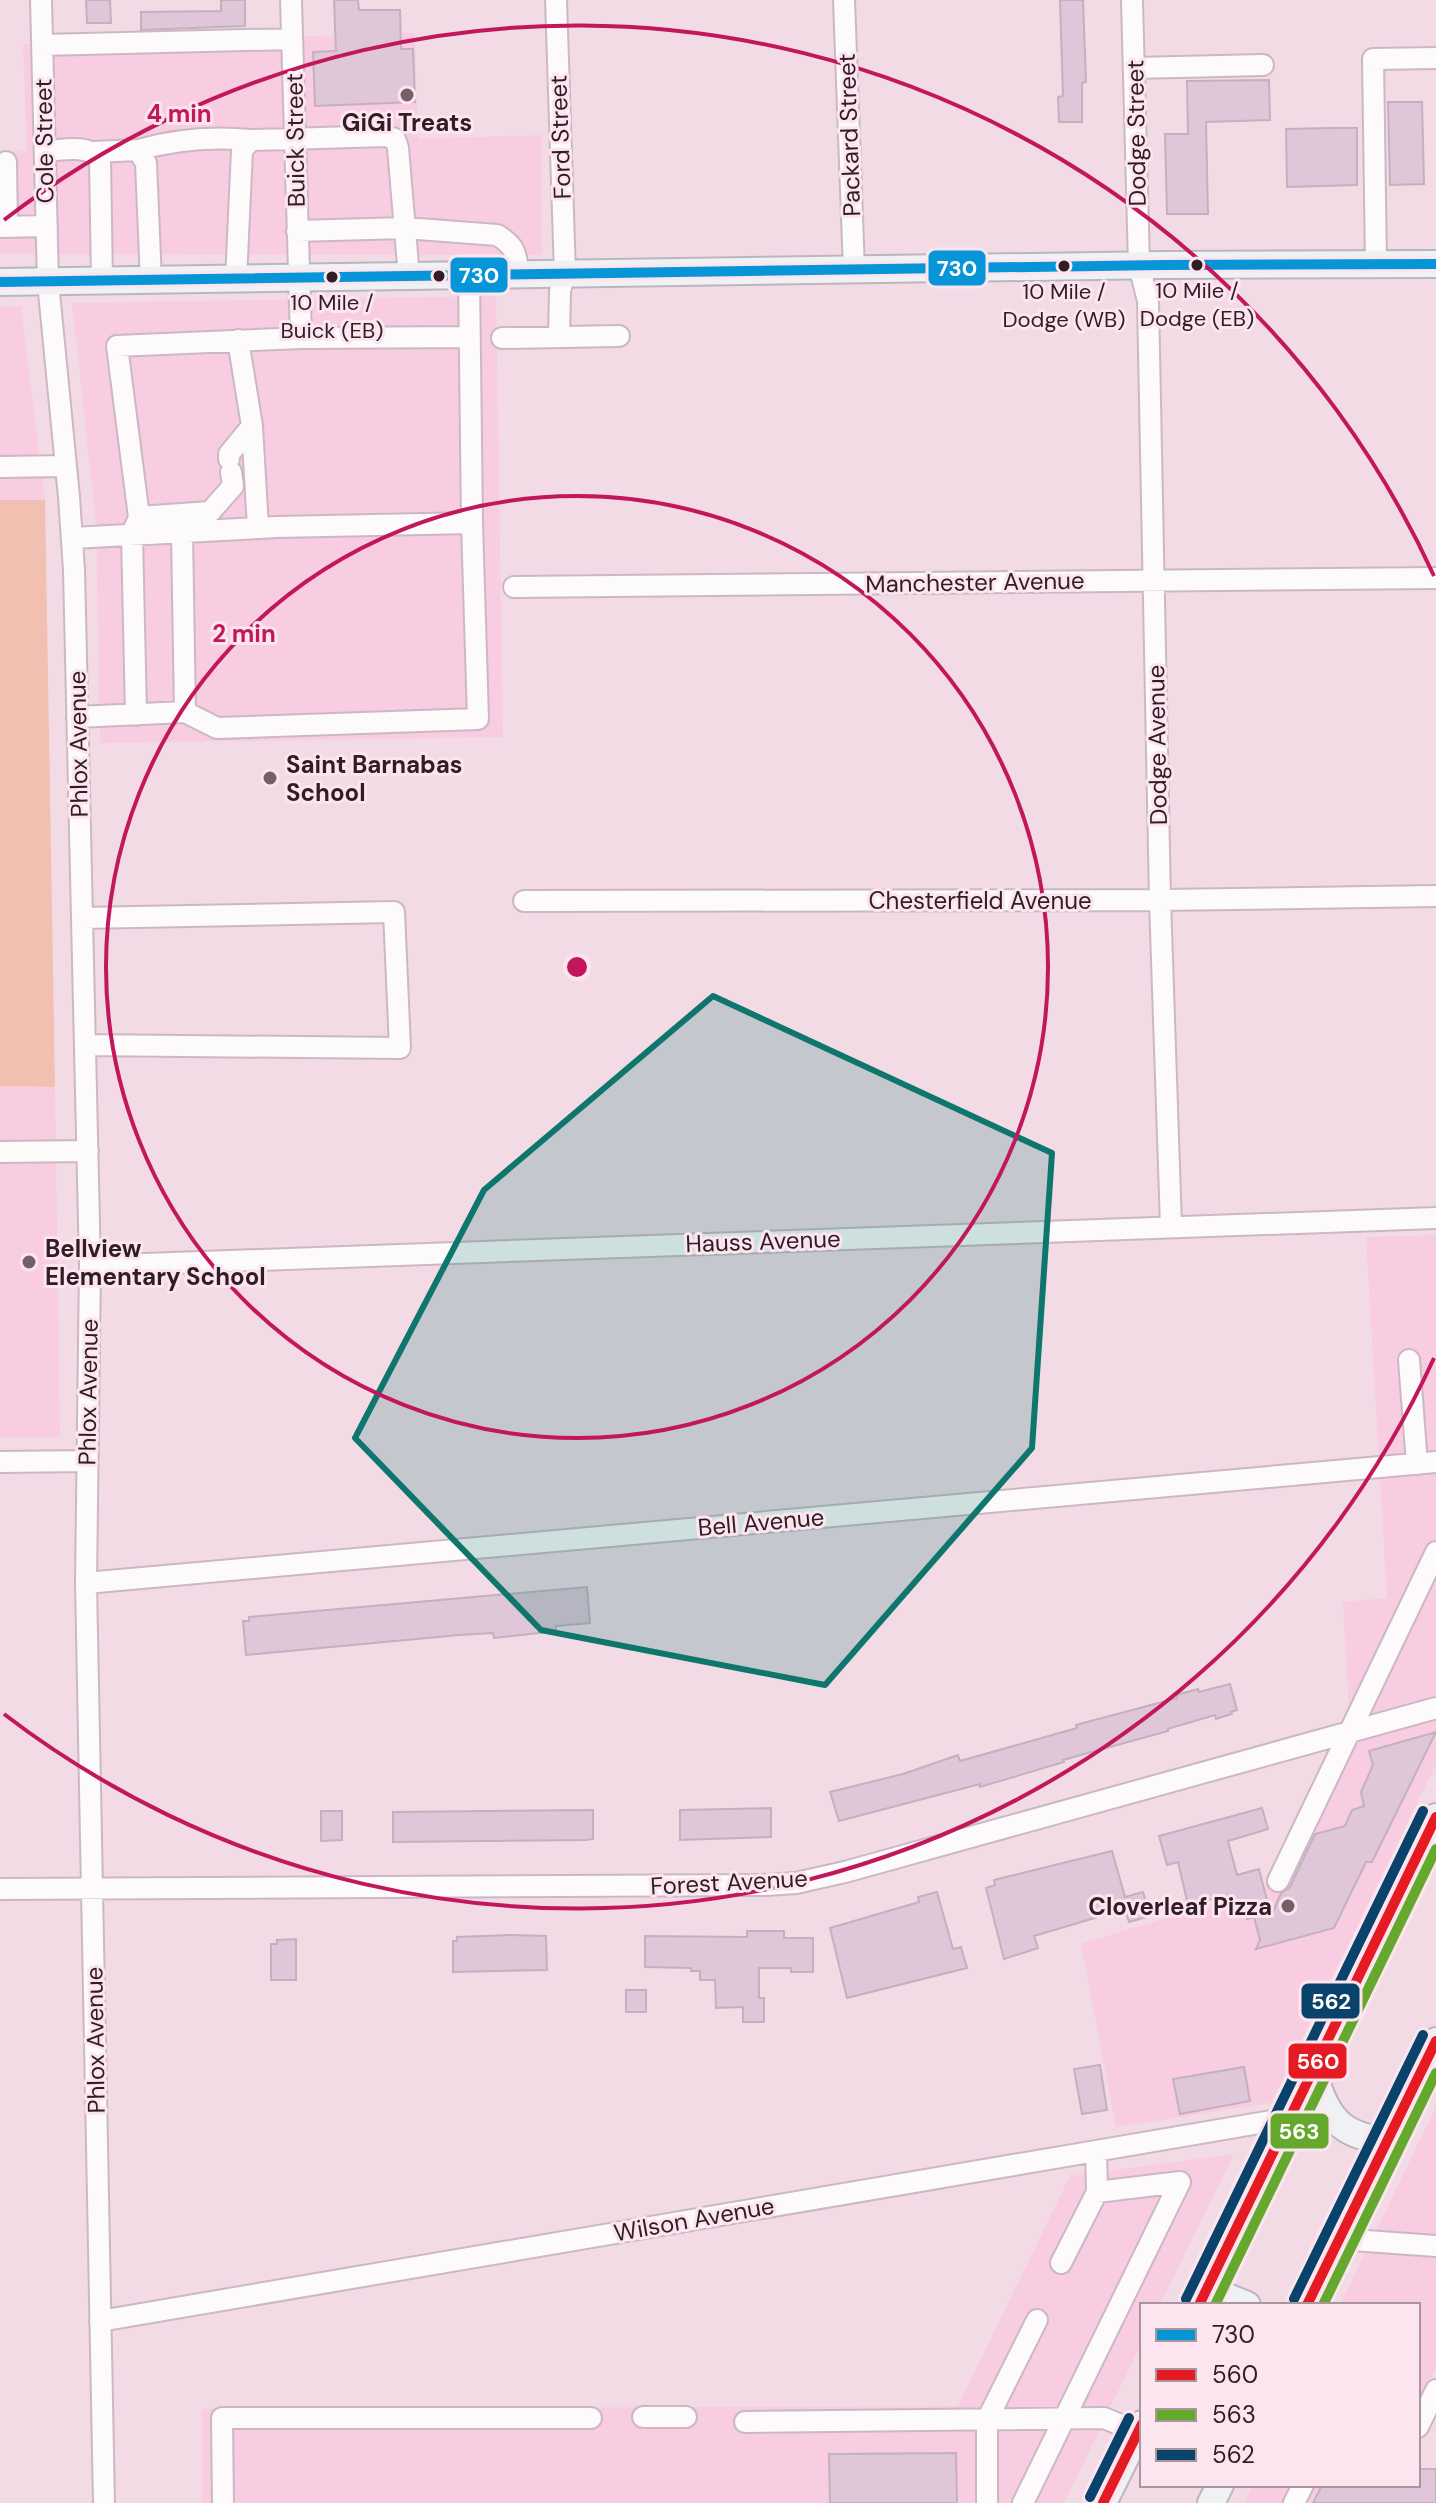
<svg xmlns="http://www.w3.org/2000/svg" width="1436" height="2503" viewBox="0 0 1436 2503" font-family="'DM Sans',sans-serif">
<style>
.built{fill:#f8cce1}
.green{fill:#f2c0b0}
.building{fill:#dfc6d8;stroke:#c3b1bd;stroke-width:2}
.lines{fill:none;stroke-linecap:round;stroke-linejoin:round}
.minor-casing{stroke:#ccb8c2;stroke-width:24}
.major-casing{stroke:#bbb6be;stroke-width:30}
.minor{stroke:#fdfafb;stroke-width:20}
.major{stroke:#f0f1f4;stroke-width:26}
.bus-1-casing{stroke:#fce5ef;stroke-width:16}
.bus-2-casing{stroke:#fce5ef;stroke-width:16}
.bus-3-casing{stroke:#fce5ef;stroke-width:16}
.bus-4-casing{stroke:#fce5ef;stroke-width:16}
.bus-1{stroke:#0696d7;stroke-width:10}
.bus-2{stroke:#e51a23;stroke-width:10}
.bus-3{stroke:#64a82d;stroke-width:10}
.bus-4{stroke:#09426a;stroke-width:10}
.marked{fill:#0f766e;fill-opacity:0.2;stroke:#0f766e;stroke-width:6;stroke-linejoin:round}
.ring{fill:none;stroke:#c2185b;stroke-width:4}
.poi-dot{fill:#746069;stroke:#fce5ef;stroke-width:3}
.bus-dot{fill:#301d26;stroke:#fce5ef;stroke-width:3}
.labels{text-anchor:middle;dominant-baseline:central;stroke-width:6;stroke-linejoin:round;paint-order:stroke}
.bus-label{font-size:22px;fill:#301d26;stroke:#fce5ef}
.poi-label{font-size:24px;font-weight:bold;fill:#301d26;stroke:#fce5ef;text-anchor:start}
.street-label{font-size:24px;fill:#301d26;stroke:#fce5ef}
.centre{fill:#c2185b;stroke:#fce5ef;stroke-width:4}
.ring-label{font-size:24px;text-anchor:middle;font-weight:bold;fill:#c2185b;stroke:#fce5ef;stroke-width:6;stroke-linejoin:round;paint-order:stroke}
.line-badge{stroke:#fce5ef;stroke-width:3}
.badge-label{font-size:22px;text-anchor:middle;font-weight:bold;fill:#fff}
</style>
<rect width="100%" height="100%" fill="#f3dbe6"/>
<path class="built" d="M 415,33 L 418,139 L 542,135 L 542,255 L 0,254 L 0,152 L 27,151 L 23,44 Z
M 496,296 L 503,737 L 100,743 L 96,523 L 72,303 Z
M 21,306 L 45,500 L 0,500 L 0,307 Z
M 0,1086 L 55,1087 L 60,1437 L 0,1437 Z
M 1436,1235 L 1436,1764 L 1271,2103 L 1116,2127 L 1081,1944 L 1264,1888 L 1349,1712 L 1343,1602 L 1387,1598 L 1366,1237 Z
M 1436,2107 L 1436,2368 L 1418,2407 L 1418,2305 L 1340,2305 Z
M 1234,2154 L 1160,2305 L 1142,2305 L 1142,2342 L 1064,2503 L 202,2503 L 202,2409 L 958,2406 L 1070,2176 Z
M 1418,2468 L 1436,2468 L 1436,2503 L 1244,2503 L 1253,2485 L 1418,2485 Z"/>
<path class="green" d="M 0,500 L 45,500 L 55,1087 L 0,1086 Z"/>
<path class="building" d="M 86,0 L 110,0 L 111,23 L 87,23 Z
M 221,0 L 245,0 L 245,26 L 141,30 L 141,12 L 221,11 Z
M 334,0 L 358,0 L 359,10 L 400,10 L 401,49 L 413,49 L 415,102 L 315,106 L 313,52 L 336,51 Z
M 1060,0 L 1083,0 L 1086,82 L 1082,83 L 1082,122 L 1059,122 L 1058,97 L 1063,96 Z
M 1269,80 L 1270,120 L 1206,122 L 1208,214 L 1167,214 L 1165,134 L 1188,134 L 1187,81 Z
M 1388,102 L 1422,102 L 1424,184 L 1390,185 Z
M 1330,128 L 1357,128 L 1357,185 L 1287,187 L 1286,129 Z
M 587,1587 L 590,1623 L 556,1626 L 556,1631 L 494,1638 L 493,1633 L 459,1635 L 246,1655 L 243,1621 L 249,1621 L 249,1617 Z
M 1230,1684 L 1237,1710 L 1231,1712 L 1232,1714 L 1216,1719 L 1215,1715 L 1174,1727 L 1168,1729 L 1168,1731 L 1063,1760 L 1064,1762 L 980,1787 L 980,1784 L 839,1821 L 830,1792 L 903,1774 L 958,1755 L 960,1761 L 1077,1728 L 1076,1725 L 1177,1698 L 1176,1695 L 1198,1689 L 1199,1692 Z
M 1436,1732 L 1372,1862 L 1366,1862 L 1334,1928 L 1256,1949 L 1260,1940 L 1254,1917 L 1247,1919 L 1246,1913 L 1235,1916 L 1229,1895 L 1188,1905 L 1178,1862 L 1167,1865 L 1159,1836 L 1262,1808 L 1268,1829 L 1228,1841 L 1237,1875 L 1259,1869 L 1271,1916 L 1281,1893 L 1290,1887 L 1315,1834 L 1345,1826 L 1352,1810 L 1364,1806 L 1361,1792 L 1373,1765 L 1369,1751 Z
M 771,1808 L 771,1837 L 680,1840 L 680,1810 Z
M 593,1810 L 593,1839 L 586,1840 L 393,1842 L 393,1812 Z
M 321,1811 L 342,1811 L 342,1840 L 321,1841 Z
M 1112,1851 L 1125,1897 L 1143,1892 L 1150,1916 L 1129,1922 L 1125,1909 L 1034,1936 L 1038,1948 L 1004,1959 L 986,1888 L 995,1885 L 994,1880 Z
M 937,1892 L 953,1949 L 961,1947 L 967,1968 L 847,1998 L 830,1928 L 919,1902 L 918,1897 Z
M 747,1931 L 784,1931 L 784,1938 L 813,1938 L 813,1972 L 791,1972 L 791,1968 L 759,1968 L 759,1998 L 764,1998 L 764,2022 L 743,2022 L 743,2007 L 716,2008 L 715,1980 L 700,1980 L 700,1971 L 691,1971 L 691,1968 L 645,1967 L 645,1936 L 747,1937 Z
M 510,1935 L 546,1936 L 547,1970 L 453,1972 L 453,1941 L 457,1941 L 457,1937 Z
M 296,1939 L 296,1980 L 271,1980 L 271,1944 L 277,1944 L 277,1940 Z
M 626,1990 L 646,1990 L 646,2012 L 626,2012 Z
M 1100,2065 L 1107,2110 L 1082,2114 L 1074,2069 Z
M 1244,2067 L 1250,2101 L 1180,2114 L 1173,2079 Z
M 956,2453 L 957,2503 L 830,2503 L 829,2454 Z
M 1418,2469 L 1436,2469 L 1436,2503 L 1313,2503 L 1322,2485 L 1418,2485 Z"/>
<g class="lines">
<g class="minor-casing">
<path id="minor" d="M 41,0 L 48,282 L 69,497 L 74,570 L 90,1266 L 86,1583 L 104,2503
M 291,0 L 301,338
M 556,0 L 565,274 L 560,291 L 559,337
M 844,0 L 854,271
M 1132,0 L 1139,265 L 1148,301 L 1160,900 L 1171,1226
M 42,45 L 292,39
M 1134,68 L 1263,65
M 138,150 C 176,139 211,136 251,140
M 45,151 C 64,150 85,144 100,158 L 102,281
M 94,152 L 138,150 L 146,163 L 151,281
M 6,162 L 7,227
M 0,227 L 47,226
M 297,231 L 405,228 L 497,235 C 516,246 516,254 519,275
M 1376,264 L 1373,59 L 1436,58
M 236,280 L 242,150 L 251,140 L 386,136 L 395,139 L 398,148 L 409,277
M 502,338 L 619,336
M 238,340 L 252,426 L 258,528
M 229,459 L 229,454 L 252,426
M 0,467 L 66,466
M 139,517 L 210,512 L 233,486 L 231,472
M 182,533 L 185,712
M 72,538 L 277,527 L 472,523 L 469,276
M 514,587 L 1436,578
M 136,715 L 132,534 L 139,517 L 117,346 L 301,338 L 470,337
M 77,717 L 185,712 L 217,728 L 478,719 L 472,523
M 524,901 L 1160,900 L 1436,896
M 82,918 L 394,912 L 400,1048 L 85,1045
M 0,1152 L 88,1151
M 90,1266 L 1436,1218
M 1409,1360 L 1417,1464
M 0,1462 L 87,1461
M 86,1583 L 1436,1462
M 1278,1881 L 1436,1552
M 0,1889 L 767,1885 L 796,1883 L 845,1872 L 1436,1708
M 1096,2151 L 1097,2192
M 1339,2239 L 1436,2246
M 100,2321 L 1289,2118
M 643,2417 L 686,2417
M 745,2422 L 1104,2418 L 1138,2432
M 1418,2427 L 1436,2390
M 223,2503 L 222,2418 L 591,2418
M 987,2503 L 987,2420 L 1037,2320
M 1023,2503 L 1180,2182 L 1097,2192 L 1061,2263
M 1294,2503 L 1303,2485"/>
</g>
<g class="major-casing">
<path id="major" d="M 0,282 L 1162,265 L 1436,264
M 1312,2070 C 1326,2114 1338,2138 1388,2140
M 1205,2294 L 1220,2294 L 1247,2305
M 1199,2305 L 1436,1817
M 1307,2305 L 1436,2041
M 1103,2503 L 1142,2424
M 1211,2503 L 1220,2485"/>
</g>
<use href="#minor" class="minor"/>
<use href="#major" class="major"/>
<g class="bus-1-casing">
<path id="bus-1" d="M 0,282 L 1162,265 L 1436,264"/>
</g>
<g class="bus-2-casing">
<path id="bus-2" d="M 1199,2305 L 1436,1817
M 1307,2305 L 1436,2041
M 1103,2503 L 1142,2424"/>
</g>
<g class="bus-3-casing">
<path id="bus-3" d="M 1215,2305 L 1436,1849
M 1323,2305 L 1436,2073"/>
</g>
<g class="bus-4-casing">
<path id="bus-4" d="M 1186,2299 L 1423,1811
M 1294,2299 L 1423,2035
M 1090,2497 L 1129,2418"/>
</g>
<use href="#bus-1" class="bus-1"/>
<use href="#bus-2" class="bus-2"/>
<use href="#bus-3" class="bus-3"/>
<use href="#bus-4" class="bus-4"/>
</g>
<path class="marked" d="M 713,996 L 1052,1153 L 1032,1448 L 825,1685 L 541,1630 L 355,1438 L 484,1190 Z"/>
<g class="ring">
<circle cx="577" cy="967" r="471"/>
<path d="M1434 1358A942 942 0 0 1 4 1714M4 220A942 942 0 0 1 1434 576"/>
</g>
<g class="poi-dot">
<circle cx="407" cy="95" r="8"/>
<circle cx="270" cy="778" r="8"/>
<circle cx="29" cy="1262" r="8"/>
<circle cx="1288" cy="1906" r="8"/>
</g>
<g class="bus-dot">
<circle cx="1197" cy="265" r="7"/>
<circle cx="1064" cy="266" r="7"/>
<circle cx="439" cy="276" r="7"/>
<circle cx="332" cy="277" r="7"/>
</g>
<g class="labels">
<g class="bus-label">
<text x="1197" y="290">10 Mile /<tspan x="1197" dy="28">Dodge (EB)</tspan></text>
<text x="1064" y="291">10 Mile /<tspan x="1064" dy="28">Dodge (WB)</tspan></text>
<text x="332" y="302">10 Mile /<tspan x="332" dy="28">Buick (EB)</tspan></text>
</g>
<g class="poi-label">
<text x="407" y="122" text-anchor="middle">GiGi Treats</text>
<text x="286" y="764">Saint Barnabas<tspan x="286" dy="28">School</tspan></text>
<text x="45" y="1248">Bellview<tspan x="45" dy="28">Elementary School</tspan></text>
<text x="1272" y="1906" text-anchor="end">Cloverleaf Pizza</text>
</g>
<g class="street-label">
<text transform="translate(1136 133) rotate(-91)">Dodge Street</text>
<text transform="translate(849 135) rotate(-92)">Packard Street</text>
<text transform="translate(560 137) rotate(-92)">Ford Street</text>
<text transform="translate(295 140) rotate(-91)">Buick Street</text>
<text transform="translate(44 141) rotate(-91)">Cole Street</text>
<text transform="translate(975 582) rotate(-1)">Manchester Avenue</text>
<text transform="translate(78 744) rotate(-91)">Phlox Avenue</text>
<text transform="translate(1157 745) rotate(-91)">Dodge Avenue</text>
<text x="980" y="900">Chesterfield Avenue</text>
<text transform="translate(763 1241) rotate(-2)">Hauss Avenue</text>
<text transform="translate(88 1392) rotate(-89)">Phlox Avenue</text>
<text transform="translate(761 1522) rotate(-5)">Bell Avenue</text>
<text transform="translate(729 1882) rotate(-3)">Forest Avenue</text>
<text transform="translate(95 2040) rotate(-91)">Phlox Avenue</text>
<text transform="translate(694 2219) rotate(-10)">Wilson Avenue</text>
</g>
</g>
<circle cx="577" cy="967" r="12" class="centre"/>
<g class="ring-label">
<text x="179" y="122">4 min</text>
<text x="244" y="642">2 min</text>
</g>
<g class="line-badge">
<rect x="927" y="249" width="60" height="38" rx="8" fill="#0696d7"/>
<rect x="449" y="256" width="60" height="38" rx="8" fill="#0696d7"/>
<rect x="1300" y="1982" width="61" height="38" rx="8" fill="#09426a"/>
<rect x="1287" y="2042" width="61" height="38" rx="8" fill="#e51a23"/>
<rect x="1269" y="2112" width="61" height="38" rx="8" fill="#64a82d"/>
</g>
<g class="badge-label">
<text x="957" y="276">730</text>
<text x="479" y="283">730</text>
<text x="1331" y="2009">562</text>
<text x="1318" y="2069">560</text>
<text x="1299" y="2139">563</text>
</g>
<rect x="1140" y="2303" width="280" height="184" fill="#fce5ef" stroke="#aa959f" stroke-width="2"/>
<rect x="1156" y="2329" width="40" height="12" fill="#0696d7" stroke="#aa959f" stroke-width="2"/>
<text x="1212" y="2343" font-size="24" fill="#301d26">730</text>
<rect x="1156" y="2369" width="40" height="12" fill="#e51a23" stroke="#aa959f" stroke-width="2"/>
<text x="1212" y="2383" font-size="24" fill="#301d26">560</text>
<rect x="1156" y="2409" width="40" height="12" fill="#64a82d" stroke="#aa959f" stroke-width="2"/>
<text x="1212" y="2423" font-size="24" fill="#301d26">563</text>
<rect x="1156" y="2449" width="40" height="12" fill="#09426a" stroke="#aa959f" stroke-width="2"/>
<text x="1212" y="2463" font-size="24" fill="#301d26">562</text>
</svg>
